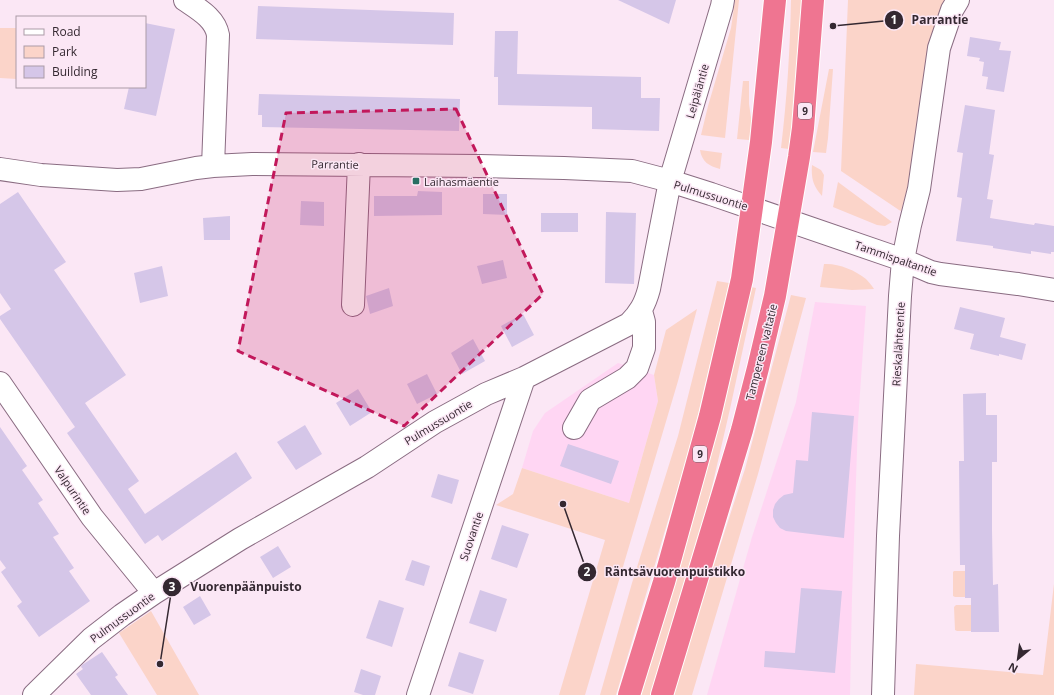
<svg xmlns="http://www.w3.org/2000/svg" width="1054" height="695" viewBox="0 0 1054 695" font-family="'Open Sans',sans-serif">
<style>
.built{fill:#ffd6f3}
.green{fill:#fbd4c9}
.building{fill:#d5c6e8}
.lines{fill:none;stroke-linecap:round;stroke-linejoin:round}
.minor-casing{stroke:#8a6c82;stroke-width:24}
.highway-casing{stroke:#fff;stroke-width:24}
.minor{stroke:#fff;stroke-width:22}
.highway{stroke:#ef7591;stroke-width:22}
.marked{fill:#c2185b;fill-opacity:0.2;stroke:#c2185b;stroke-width:3;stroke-dasharray:8 5;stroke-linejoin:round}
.poi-dot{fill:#286e63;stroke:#fbe7f5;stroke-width:1.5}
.labels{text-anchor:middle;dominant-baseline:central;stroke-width:3;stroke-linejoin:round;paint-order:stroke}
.shield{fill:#fbe7f5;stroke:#70616c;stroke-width:1}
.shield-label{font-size:10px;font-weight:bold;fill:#342831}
.street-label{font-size:11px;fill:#342831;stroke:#fbe7f5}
.poi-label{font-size:11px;fill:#342831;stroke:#fbe7f5;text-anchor:start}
.leader{fill:none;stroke:#342831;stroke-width:1.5}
.callout-dot{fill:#342831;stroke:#fbe7f5;stroke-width:1.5}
.mark-label{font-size:12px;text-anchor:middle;font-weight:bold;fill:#fff}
.callout-label{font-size:12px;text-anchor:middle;font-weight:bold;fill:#342831;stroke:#fbe7f5;stroke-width:3;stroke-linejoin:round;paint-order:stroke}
</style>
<rect width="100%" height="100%" fill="#fbe7f5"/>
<path class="built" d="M 815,302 L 866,306 L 858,422 L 852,597 L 850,695 L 707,695 L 752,537 L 796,402 Z
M 618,363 L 654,375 L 658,401 L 629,503 L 522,468 L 533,431 L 545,413 Z"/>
<path class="green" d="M 735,0 L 739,0 L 725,138 L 701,135 L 708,106 L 731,28 Z
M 791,0 L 802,0 L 797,75 L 790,146 L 789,149 L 781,148 C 787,99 790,50 791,0 Z
M 848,0 L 945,0 L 938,18 L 911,176 L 901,211 L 899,210 L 841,171 Z
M 0,28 L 17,28 L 17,79 L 0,78 Z
M 829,69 L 833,69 L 828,138 L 826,153 L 813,152 Z
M 743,81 L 749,81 L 749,104 L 752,124 L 749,140 L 737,139 Z
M 700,150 L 722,153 L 720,169 C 709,166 702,162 700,150 Z
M 812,165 L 821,170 L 824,175 L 822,196 C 813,186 811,178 812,165 Z
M 838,182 L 892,222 L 885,226 L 877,225 L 833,207 Z
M 824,264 C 838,263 855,270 866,279 C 869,282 872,286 874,289 L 852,290 L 820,287 Z
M 717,281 L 729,283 L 692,440 L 616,695 L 600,695 L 632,583 L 678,436 Z
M 751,287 L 756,288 L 730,409 L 708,504 L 651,695 L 640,695 L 698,501 L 723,408 Z
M 791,295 L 806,298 L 758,474 L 692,695 L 674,695 L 696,620 L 745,469 Z
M 697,309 L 678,381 L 585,695 L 559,695 L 605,540 L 496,505 L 513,494 L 522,468 L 629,503 L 658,401 L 654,375 L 666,330 Z
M 954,571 L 965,571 L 965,597 L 955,597 L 953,596 L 953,572 Z
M 1054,584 L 1054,695 L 914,695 L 916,664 L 1043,675 Z
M 956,605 L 971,605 L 971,631 L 957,631 L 955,630 L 954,607 Z
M 151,611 L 199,695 L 157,695 L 119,633 Z"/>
<path class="building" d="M 618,0 L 676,0 L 669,24 Z
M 258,6 L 454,13 L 453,45 L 256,39 Z
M 145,23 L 175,29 L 156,116 L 124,109 L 129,87 L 145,87 Z
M 495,31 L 518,31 L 517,74 L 641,77 L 641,98 L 660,98 L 659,131 L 592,129 L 592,107 L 498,105 L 498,77 L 494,77 Z
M 970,37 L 1001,42 L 999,50 L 1011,51 L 1004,92 L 986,89 L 988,77 L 982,76 L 984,62 L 979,61 L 980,58 L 967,56 Z
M 259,94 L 460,99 L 459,131 L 262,127 L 262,115 L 258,115 Z
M 965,105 L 995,110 L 989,154 L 994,155 L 987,199 L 993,200 L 990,218 L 1034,225 L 1035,223 L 1054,226 L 1054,252 L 1051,252 L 1051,254 L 1031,251 L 1031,254 L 993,248 L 993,246 L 956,241 L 962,198 L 957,197 L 963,153 L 957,152 Z
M 418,191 L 442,192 L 442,215 L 374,216 L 374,196 L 417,196 Z
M 18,192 L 66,262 L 54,270 L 126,375 L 85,403 L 139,481 L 128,489 L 145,514 L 236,452 L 252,478 L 162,541 L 158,535 L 145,544 L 67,433 L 75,427 L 0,319 L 0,316 L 11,309 L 0,293 L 0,204 Z
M 483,194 L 507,194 L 507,215 L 483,214 Z
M 301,201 L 324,202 L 324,226 L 300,225 Z
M 606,212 L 636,213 L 634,284 L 605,283 Z
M 541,213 L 578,213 L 578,232 L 541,232 Z
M 230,216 L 230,240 L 204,240 L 203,218 Z
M 503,260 L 507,278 L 482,284 L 477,266 Z
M 162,266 L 168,296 L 140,303 L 134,273 Z
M 389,288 L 393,306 L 370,314 L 366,296 Z
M 960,307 L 1005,318 L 1000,337 L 1026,344 L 1022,360 L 999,354 L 999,356 L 970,349 L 974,334 L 954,329 Z
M 523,314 L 534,335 L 512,347 L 501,326 Z
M 473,339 L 485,361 L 462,374 L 451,353 Z
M 427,374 L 437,394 L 417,404 L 407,384 Z
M 358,389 L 372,412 L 350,426 L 336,403 Z
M 986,393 L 986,415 L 997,415 L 997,462 L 992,462 L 992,530 L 993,585 L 998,584 L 999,632 L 971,632 L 971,598 L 965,598 L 965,565 L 960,565 L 959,461 L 964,461 L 963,394 Z
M 812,412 L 854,416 L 844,538 L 786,531 L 780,528 L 776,523 L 773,517 L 773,510 L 775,504 L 779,499 L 784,495 L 793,493 L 796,460 L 808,461 Z
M 305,425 L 322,454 L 296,470 L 277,442 Z
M 0,427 L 27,466 L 22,470 L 43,500 L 38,503 L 59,534 L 53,537 L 74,568 L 69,571 L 90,601 L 39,637 L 17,606 L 22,602 L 1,572 L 6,568 L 0,560 Z
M 568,444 L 619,461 L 611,484 L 560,466 Z
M 438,474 L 459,480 L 452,504 L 431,497 Z
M 502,525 L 529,534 L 517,568 L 491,559 Z
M 278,546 L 291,567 L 273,578 L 260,557 Z
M 412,560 L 430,566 L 424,586 L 405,580 Z
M 801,588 L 842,591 L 835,673 L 764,667 L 765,651 L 795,653 Z
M 480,590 L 507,599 L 496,632 L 469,623 Z
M 200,596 L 211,615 L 194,625 L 183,607 Z
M 379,600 L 404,608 L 392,647 L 366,638 Z
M 102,652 L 118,675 L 115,677 L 128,695 L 91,695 L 76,674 L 83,669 L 81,667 L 82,665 Z
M 459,652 L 484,660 L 473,694 L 448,686 Z
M 361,669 L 381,676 L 375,695 L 363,695 L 354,692 Z"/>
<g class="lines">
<g class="minor-casing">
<path id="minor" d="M 185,0 C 198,9 215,18 218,35 L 213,166
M 0,169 L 41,175 L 117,180 L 141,179 L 196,168 L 213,166 L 252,164 L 480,166 L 564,168 L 632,171 L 670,181 L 711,194 L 903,260 L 931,272 L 940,274 L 1018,284 L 1054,290
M 353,305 L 359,164
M 0,383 L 92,517 L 154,593
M 574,428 L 590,400 L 627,378 L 637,368 L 644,348 L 644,322 L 641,311
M 34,695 L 91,639 L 122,615 L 154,593 L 240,539 L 367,467 L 435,422 L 486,394 L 524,378 L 629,324 C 640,313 645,304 649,289 L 670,181 L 722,6 L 723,0
M 418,695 L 524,378
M 883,695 L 888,536 L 900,296 L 903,260 L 910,225 L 919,189 L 939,48 L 952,10 L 958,0"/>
</g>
<g class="highway-casing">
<path id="highway" d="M 629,695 L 664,582 L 710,416 L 742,279 L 761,142 L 775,0
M 662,695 L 742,430 L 758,368 L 775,296 L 799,157 L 803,128 L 813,0"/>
</g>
<use href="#minor" class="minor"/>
<use href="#highway" class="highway"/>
</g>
<path class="marked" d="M 456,109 L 543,294 L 404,426 L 238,351 L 286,113 Z"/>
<rect class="poi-dot" x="412" y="177" width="8" height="8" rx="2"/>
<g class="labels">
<g class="shield">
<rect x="798" y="103" width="14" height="16" rx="3"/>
<rect x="693" y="446" width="14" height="16" rx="3"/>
</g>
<g class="shield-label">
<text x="805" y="111">9</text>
<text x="700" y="454">9</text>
</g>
<g class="street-label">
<text transform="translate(697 91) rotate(-74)">Leipäläntie</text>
<text transform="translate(335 164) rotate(1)">Parrantie</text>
<text transform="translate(711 195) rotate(17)">Pulmussuontie</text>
<text transform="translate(896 258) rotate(19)">Tammispaltantie</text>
<text transform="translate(898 344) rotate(-87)">Rieskalähteentie</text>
<text transform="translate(761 352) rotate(-76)">Tampereen valtatie</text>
<text transform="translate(438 422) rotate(-31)">Pulmussuontie</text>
<text transform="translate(73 490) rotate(56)">Valpurintie</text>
<text transform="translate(471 536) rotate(-71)">Suovantie</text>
<text transform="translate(122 617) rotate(-36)">Pulmussuontie</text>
</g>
<g class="poi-label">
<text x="424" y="181">Laihasmäentie</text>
</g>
</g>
<path class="leader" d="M833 26L894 20M563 504L587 572M160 664L172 587"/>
<g class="callout-dot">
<circle cx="833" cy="26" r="4"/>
<circle cx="563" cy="504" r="4"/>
<circle cx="160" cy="664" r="4"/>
<circle cx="894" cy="20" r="10"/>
<circle cx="587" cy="572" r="10"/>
<circle cx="172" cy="587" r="10"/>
</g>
<g class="mark-label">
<text x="894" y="24">1</text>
<text x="587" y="576">2</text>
<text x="172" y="591">3</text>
</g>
<g class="callout-label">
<text x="940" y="24">Parrantie</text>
<text x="675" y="576">Räntsävuorenpuistikko</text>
<text x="246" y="591">Vuorenpäänpuisto</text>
</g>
<rect x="16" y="16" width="130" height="72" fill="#fbe7f5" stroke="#ab9ba7"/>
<rect x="24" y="29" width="20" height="6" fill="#ffffff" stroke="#ab9ba7"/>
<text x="52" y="36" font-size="12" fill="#342831">Road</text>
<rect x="24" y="46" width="20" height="12" fill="#fbd4c9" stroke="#ab9ba7"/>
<text x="52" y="56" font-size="12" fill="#342831">Park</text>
<rect x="24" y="66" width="20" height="12" fill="#d5c6e8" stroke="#ab9ba7"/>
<text x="52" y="76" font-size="12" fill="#342831">Building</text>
<g transform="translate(1018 659) rotate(209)" stroke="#fbe7f5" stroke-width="3" paint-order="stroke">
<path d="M0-3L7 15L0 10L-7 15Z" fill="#342831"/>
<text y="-6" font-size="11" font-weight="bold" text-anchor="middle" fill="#342831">N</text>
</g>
</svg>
